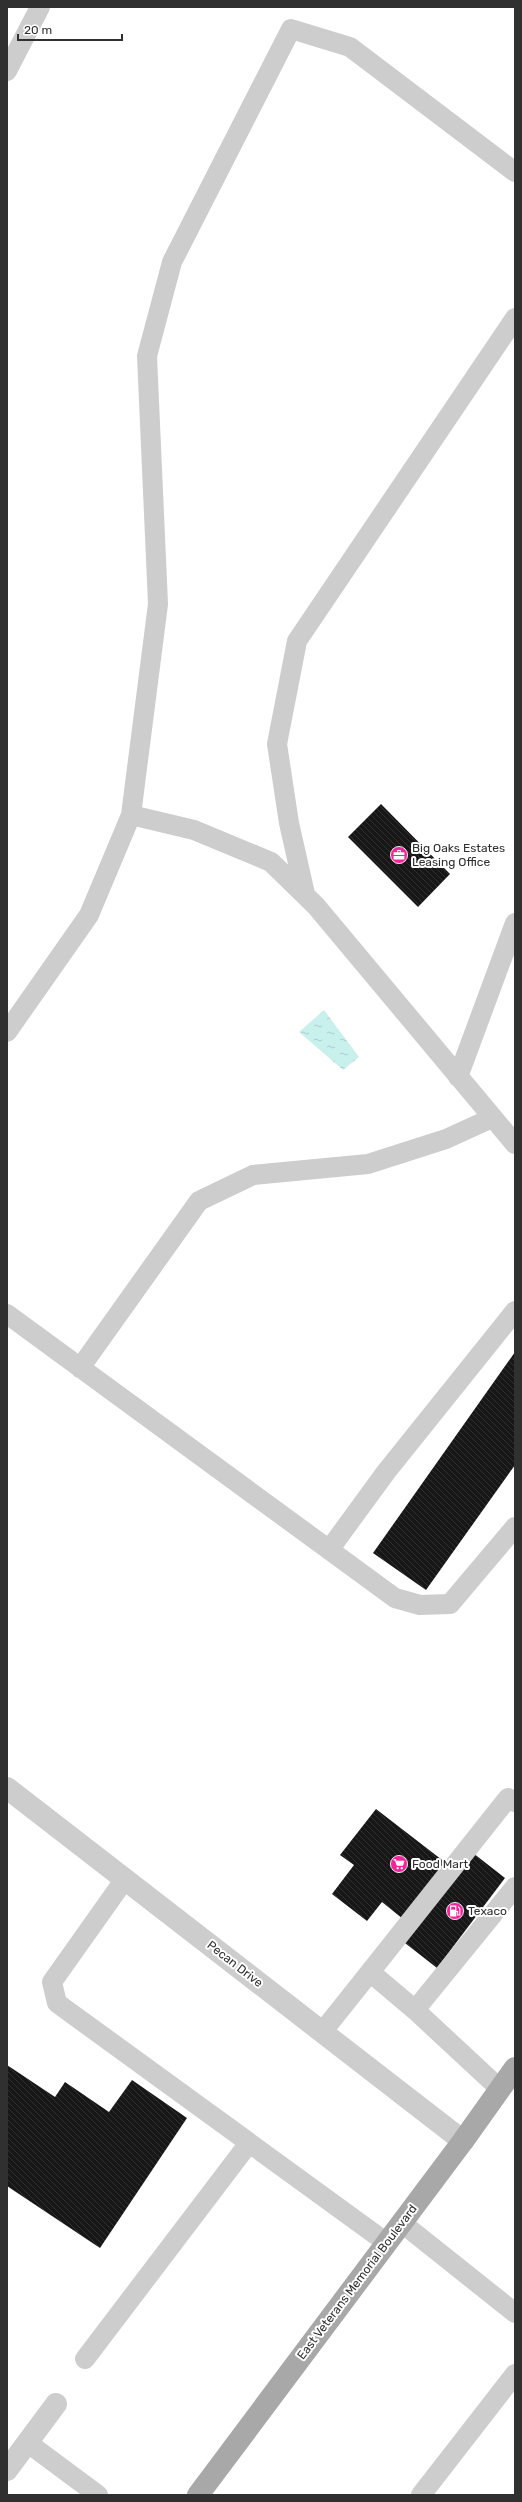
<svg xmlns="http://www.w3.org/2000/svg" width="522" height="2502" viewBox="0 0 522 2502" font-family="Rubik,sans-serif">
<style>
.water{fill:url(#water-ripples)}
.building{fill:url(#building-back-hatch)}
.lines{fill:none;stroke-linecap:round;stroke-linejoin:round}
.lane{stroke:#cdcdcd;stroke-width:20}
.street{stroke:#cdcdcd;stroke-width:22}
.primary{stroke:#a8a8a8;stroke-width:22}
.labels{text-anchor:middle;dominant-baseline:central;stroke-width:4;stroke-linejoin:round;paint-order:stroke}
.poi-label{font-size:12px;fill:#303030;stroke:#fff;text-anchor:start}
.street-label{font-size:12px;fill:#303030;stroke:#fff}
</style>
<defs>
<pattern id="water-ripples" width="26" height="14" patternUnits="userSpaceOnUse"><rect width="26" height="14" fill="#c8f0ec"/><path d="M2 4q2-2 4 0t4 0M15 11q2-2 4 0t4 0" fill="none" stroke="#accecb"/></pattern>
<pattern id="building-back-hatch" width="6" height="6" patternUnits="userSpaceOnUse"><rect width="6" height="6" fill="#171717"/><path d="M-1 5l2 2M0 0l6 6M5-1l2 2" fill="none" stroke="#303030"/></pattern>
</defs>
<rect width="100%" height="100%" fill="#fff"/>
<path class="water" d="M 324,1010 L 359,1057 L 343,1070 L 299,1032 Z"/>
<path class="building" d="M 381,804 L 450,874 L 418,907 L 348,837 Z
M 515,1352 L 515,1465 L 426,1590 L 373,1553 Z
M 376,1809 L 446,1863 L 403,1919 L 382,1902 L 367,1921 L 332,1894 L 354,1865 L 340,1855 Z
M 473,1853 L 505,1878 L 437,1968 L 405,1943 Z
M 7,2065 L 55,2097 L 65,2082 L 109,2112 L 132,2080 L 187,2118 L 100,2248 L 7,2186 Z"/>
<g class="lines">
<path class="lane" d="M 7,71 L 40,7
M 131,815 L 194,830 L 271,862 L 316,906 L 515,1144
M 305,894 L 289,823 L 277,744 L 297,641 L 515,318
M 7,1032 L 89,915 L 131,815 L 158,604 L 147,356 L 172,262 L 291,29 L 350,47 L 515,172
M 458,1077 L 515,923
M 7,1314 L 395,1598 L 420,1605 L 450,1604 L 515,1527
M 80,1368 L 199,1201 L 253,1175 L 368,1164 L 446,1139 L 492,1118
M 329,1550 L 386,1472 L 515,1311
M 125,1879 L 52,1982 L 57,2003 L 387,2243
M 415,2010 L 370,1972 L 508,1798 L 515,1802
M 323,2031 L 370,1972
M 500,2089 L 415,2010 L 515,1887
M 402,2223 L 515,2313
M 85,2359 L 249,2143
M 28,2443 L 98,2495
M 421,2495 L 515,2374"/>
<path class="street" d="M 7,1788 L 463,2141
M 7,2470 L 56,2404"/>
<path class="primary" d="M 198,2495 L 463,2141 L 515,2068"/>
</g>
<defs>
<g id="office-disc" transform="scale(0.9)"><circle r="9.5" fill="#f5249a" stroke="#fff"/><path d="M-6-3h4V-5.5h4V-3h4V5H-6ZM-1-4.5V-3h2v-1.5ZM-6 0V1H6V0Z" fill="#fff"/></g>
<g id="supermarket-disc" transform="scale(0.9)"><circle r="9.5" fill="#f5249a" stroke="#fff"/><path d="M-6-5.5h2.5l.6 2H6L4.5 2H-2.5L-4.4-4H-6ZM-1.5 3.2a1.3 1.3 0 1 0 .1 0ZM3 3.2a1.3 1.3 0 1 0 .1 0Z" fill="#fff"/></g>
<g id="fuel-disc" transform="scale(0.9)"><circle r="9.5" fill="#f5249a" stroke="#fff"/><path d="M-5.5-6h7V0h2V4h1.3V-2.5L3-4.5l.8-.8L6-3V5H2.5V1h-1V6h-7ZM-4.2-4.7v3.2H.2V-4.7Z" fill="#fff"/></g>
</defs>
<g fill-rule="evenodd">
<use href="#office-disc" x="399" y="855"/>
<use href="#supermarket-disc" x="399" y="1864"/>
<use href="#fuel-disc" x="455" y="1911"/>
</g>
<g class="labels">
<g class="poi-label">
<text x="412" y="848">Big Oaks Estates<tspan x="412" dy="14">Leasing Office</tspan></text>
<text x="412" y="1864">Food Mart</text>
<text x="468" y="1911">Texaco</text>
</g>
<g class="street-label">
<text transform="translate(235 1964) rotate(38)">Pecan Drive</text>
<text transform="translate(357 2282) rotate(-53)">East Veterans Memorial Boulevard</text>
</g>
</g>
<rect width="522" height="2502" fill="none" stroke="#303030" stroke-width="16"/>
<path d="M18 34v6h104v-6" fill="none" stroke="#303030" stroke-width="2"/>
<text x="24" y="34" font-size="12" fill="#303030" stroke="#ffffff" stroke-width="3" paint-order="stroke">20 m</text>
</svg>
